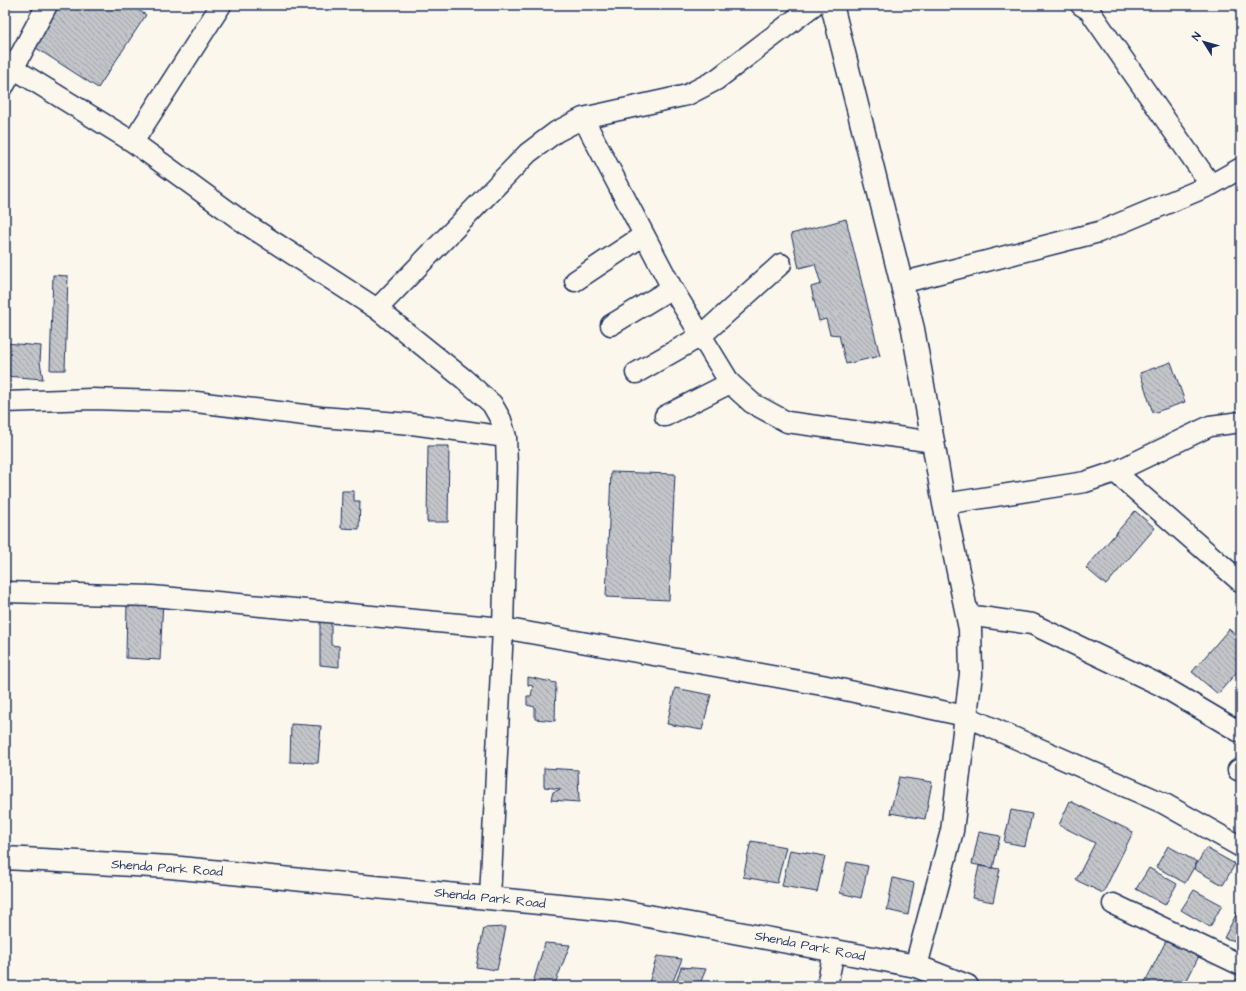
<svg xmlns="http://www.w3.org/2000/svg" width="1246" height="991" viewBox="0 0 1246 991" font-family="'Architects Daughter',sans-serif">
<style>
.building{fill:url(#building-back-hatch);stroke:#1b2f5e}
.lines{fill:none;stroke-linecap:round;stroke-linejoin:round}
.minor-casing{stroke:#1b2f5e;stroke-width:23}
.tertiary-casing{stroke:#1b2f5e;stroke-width:25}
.secondary-casing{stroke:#1b2f5e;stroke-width:25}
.minor{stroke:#fbf7ec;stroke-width:20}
.tertiary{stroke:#fbf7ec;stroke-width:22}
.secondary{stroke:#fbf7ec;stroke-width:22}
.labels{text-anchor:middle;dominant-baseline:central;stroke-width:3;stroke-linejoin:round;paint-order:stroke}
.street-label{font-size:13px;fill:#1b2f5e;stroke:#fbf7ec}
</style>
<defs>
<pattern id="building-back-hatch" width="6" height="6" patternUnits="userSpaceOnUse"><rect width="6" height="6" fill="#c3c5c9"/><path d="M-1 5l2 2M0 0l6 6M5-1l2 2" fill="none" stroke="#9ea0a6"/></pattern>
</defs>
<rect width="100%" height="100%" fill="#fbf7ec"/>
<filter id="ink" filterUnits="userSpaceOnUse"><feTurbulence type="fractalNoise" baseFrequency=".025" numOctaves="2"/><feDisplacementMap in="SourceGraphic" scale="8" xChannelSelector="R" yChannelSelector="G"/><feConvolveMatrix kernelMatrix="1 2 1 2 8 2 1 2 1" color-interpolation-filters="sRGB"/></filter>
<g filter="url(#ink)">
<path class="building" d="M 56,5 L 131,5 L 146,15 L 98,88 L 30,44 Z
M 846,219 L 880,356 L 846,364 L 839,335 L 830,334 L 826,319 L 819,321 L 811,287 L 821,284 L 815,264 L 799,268 L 791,234 Z
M 53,275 L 68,276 L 65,370 L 50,370 Z
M 5,343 L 41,346 L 40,362 L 43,379 L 5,376 Z
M 1171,362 L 1185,402 L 1153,413 L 1140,373 Z
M 428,446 L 449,446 L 448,522 L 427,522 Z
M 611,472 L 675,474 L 669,600 L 606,597 Z
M 342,491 L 354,491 L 354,501 L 360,501 L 359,529 L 341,528 Z
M 1135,511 L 1155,528 L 1106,585 L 1086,568 Z
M 163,600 L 160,660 L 126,658 L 127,601 Z
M 320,615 L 331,615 L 331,645 L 339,646 L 339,667 L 320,665 Z
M 1229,629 L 1241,640 L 1241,667 L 1218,694 L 1192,672 Z
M 528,677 L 556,683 L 555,721 L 535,719 L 535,707 L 527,705 L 527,696 L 531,696 L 533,686 L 528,685 Z
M 675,688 L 711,695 L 702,730 L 667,724 Z
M 291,724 L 321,726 L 318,763 L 290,762 Z
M 544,768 L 578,770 L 579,802 L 551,800 L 553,792 L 561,789 L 544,787 Z
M 899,777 L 932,782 L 925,819 L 890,813 Z
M 1070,801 L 1133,832 L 1103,893 L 1076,880 L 1095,843 L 1059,825 Z
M 1011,810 L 1032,814 L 1025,846 L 1004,842 Z
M 979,832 L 1000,836 L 993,868 L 972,864 Z
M 751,841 L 786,847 L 777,883 L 743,877 Z
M 1168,846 L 1197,862 L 1185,883 L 1156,867 Z
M 1206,848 L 1235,864 L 1223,885 L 1194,869 Z
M 790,850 L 825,856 L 817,892 L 782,886 Z
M 847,862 L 868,866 L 861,898 L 840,893 Z
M 979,866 L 1000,869 L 993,902 L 972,898 Z
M 1149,868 L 1177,884 L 1165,905 L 1136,889 Z
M 893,878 L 914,883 L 908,915 L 887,910 Z
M 1194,890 L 1222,905 L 1210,927 L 1181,910 Z
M 1241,905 L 1241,932 L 1236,941 L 1224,938 Z
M 506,927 L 497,970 L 476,967 L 484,928 Z
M 1166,941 L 1181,949 L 1186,944 L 1201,952 L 1184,986 L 1154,986 L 1145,982 Z
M 545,943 L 570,945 L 554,986 L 532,986 Z
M 657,956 L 682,959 L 671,986 L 648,986 Z
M 681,967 L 706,969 L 699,986 L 675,986 Z
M 1241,971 L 1241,986 L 1233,986 Z"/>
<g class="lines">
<g class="minor-casing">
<path id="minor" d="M 1081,5 L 1089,10 L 1211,185
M 13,68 L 133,142 L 243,222 L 377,309 L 464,379 L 492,404 L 501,420 L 506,437 L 507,467 L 503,628 L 490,898
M 5,84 L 47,5
M 583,118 L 672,288 L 730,383 L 752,403 L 787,422 L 934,442
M 133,142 L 221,5
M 575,281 L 644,235
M 901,283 L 1099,232 L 1211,185 L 1241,168
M 377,309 L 528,153 L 556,132 L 583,118 L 687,95 L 716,80 L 814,5
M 611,325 L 672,288
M 636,373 L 701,336 L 781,264
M 5,402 L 92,399 L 196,402 L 321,417 L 412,424 L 506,437
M 665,416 L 730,383
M 1115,472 L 1241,582
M 944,504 L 1085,482 L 1115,472 L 1210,426 L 1241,422
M 5,592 L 152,596 L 503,628 L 822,685 L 965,716 L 1163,803 L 1241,847
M 967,615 L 1032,624 L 1162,686 L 1238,731 L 1241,729
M 1238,770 L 1241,771
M 1113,904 L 1241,965
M 827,986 L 834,951"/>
</g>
<g class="tertiary-casing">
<path id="tertiary" d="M 832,5 L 913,329 L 944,504 L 970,629 L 971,674 L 952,831 L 916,966"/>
</g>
<g class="secondary-casing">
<path id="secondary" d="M 5,858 L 170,867 L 621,911 L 916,966 L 967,986"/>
</g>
<use href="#minor" class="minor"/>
<use href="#tertiary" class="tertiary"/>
<use href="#secondary" class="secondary"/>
</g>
</g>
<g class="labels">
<g class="street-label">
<text transform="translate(167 868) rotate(4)">Shenda Park Road</text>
<text transform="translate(490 898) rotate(6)">Shenda Park Road</text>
<text transform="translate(810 946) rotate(11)">Shenda Park Road</text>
</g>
</g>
<rect width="1246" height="991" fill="none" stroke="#fbf7ec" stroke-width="20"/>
<rect x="10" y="10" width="1226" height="971" fill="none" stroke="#1b2f5e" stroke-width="1.5" filter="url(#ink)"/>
<g transform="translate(1204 42) rotate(307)" stroke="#fbf7ec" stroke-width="3" paint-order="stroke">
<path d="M0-3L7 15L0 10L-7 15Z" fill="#1b2f5e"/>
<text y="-6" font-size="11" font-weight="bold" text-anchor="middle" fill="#1b2f5e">N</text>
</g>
</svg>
